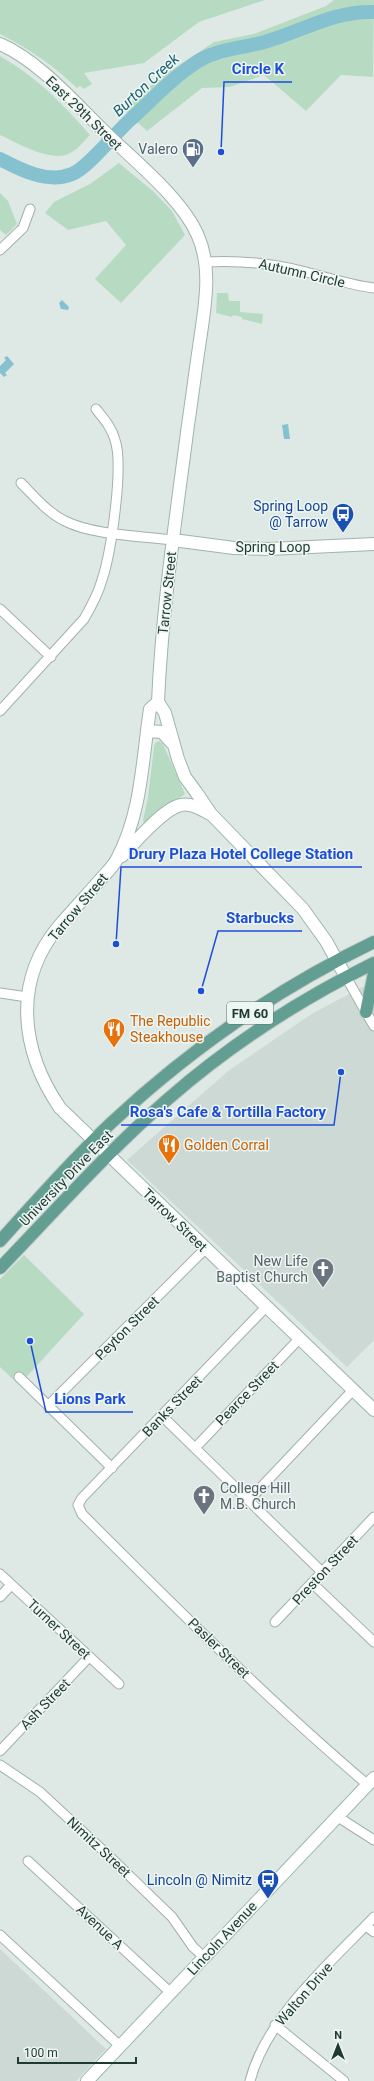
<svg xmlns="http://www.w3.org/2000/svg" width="374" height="2081" viewBox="0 0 374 2081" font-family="Roboto,sans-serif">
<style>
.built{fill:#ccd9d4}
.green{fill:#b6dbc2}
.water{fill:#85c1cf}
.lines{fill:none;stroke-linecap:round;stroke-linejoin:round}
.river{stroke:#85c1cf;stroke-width:14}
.street-casing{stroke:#a1b1ac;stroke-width:11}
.secondary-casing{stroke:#9db5ad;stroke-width:14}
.primary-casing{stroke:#bcc4c2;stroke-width:14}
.street{stroke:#fff;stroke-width:9}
.secondary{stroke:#fff;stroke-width:12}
.primary{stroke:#629f92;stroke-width:12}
.labels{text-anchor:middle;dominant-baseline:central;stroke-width:3;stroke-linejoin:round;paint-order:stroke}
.shield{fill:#eef6f2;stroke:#5d726c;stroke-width:1}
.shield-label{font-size:13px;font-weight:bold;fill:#1f3933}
.street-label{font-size:14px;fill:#1f3933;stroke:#eef6f2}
.service-label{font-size:14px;fill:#4e5e75;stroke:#eef6f2;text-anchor:end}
.transit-label{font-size:14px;fill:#164399;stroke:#eef6f2;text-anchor:end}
.food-label{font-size:14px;fill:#c56008;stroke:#eef6f2;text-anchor:start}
.worship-label{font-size:14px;fill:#5b616d;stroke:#eef6f2;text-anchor:end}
.water-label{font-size:15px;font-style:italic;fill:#1b6173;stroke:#eef6f2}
.leader{fill:none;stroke:#1d4ed8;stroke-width:1.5}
.callout-dot{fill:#1d4ed8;stroke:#eef6f2;stroke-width:1.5}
.callout-label{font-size:15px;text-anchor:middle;font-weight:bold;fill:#1d4ed8;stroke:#eef6f2;stroke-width:3;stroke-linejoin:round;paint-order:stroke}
</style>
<rect width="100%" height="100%" fill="#dee9e5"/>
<path class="built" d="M 374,981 L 374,1340 L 347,1367 L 127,1160 L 228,1071 L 313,1013 Z
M 0,1949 L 106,2049 L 76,2081 L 0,2081 Z"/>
<path class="green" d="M 0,0 L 265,0 L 199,22 L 144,63 L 84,73 L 92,84 L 84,89 L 80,86 L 77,88 C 54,66 28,48 0,34 Z
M 334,0 L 374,0 L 373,77 L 341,75 L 306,111 L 264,75 L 230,87 L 202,88 L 147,131 L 123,109 L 160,78 L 214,42 L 254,34 L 326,6 Z
M 0,56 C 38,78 62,103 90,135 C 84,141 79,148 72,152 C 54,165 18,143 0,135 Z
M 119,163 L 154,192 L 172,211 L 185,235 L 121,303 L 95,279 L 126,245 L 106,221 L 68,230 L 45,213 L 54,202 L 90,184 Z
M 0,193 L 8,201 L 17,224 L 6,235 L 0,230 Z
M 217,293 L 228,293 L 229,301 L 240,301 L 240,312 L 263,314 L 262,324 L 242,319 L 242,317 L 233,315 L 232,317 L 216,313 Z
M 159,741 L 163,744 L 185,794 L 144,823 L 143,820 L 148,797 L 154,747 L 155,743 Z
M 24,1255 L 84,1314 L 19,1385 L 0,1367 L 0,1279 Z"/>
<path class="water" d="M 62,300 L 69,307 L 68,310 L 61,309 L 59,303 Z
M 7,356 L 14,364 L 5,373 L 7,375 L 4,377 L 0,373 L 0,366 L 6,360 L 4,358 Z
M 288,424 L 290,439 L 284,439 L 282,425 Z"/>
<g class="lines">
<path class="river" d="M 0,159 C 21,170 48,184 72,174 C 88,168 116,132 131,119 C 153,99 175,75 200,60 C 220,49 240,48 261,43 C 299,33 334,10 374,12"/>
<g class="street-casing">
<path id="street" d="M 0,250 L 23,228 L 30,209
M 205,262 C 238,260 270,263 302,271 C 326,277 349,285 374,288
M 21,483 C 34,496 48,513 65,521 C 92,535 142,536 173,540
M 0,609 L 51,657
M 0,711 L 84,619 C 91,607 98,594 102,580 C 111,553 124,466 115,440 C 112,428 104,419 96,409
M 346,977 L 374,1026
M 0,993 L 27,997
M 266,1307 L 82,1498 L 78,1505 L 82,1514 C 175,1607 268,1700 368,1785
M 19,1377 L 112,1468
M 48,1406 L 205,1249
M 162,1416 L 322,1572
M 195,1448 L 299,1339
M 249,1500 L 353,1390
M 0,1574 L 119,1684
M 312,1583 L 374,1642
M 0,1597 L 11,1585
M 275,1622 L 374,1517
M 0,1751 L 89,1657
M 0,1765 L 40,1792 L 109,1856 L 172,1917 L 193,1947 L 204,1957
M 338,1817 L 374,1840
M 28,1861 L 171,1993
M 366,1926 L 374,1932
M 0,1935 L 120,2046
M 275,2025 L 344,2081
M 250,2081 C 266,2018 330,1963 374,1917"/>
</g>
<g class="secondary-casing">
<path id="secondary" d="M 0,44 C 40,62 72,100 103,130 C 133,160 182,198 198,236 C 213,270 204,311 199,347 C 195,373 192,399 188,425 C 176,517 162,609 158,702 L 150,709 C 142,761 142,812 117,859 C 113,867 105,874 100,880 C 86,896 73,910 59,926 C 12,982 21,1051 60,1108 L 374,1410
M 173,540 L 234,548 L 269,549 L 374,544
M 158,702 L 165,713 L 178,759 L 185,777 L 196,792 L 211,814 L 303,909 L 326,941 L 346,977
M 147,731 L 162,732 L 172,743
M 122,856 C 134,843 164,808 181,805 C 191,803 201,809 210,814
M 87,2081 L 374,1778"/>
</g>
<g class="primary-casing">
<path id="primary" d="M 366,1012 L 374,973
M 0,1241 C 36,1201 71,1161 110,1124 C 188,1051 278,988 374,942
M 0,1268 C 55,1211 108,1151 168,1099 C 231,1044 299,1000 374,963"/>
</g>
<use href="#street" class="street"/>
<use href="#secondary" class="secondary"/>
<use href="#primary" class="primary"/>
</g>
<defs>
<g id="fuel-pin" transform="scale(1.15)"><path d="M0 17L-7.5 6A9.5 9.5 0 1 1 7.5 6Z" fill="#5c6f8a" stroke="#eef6f2"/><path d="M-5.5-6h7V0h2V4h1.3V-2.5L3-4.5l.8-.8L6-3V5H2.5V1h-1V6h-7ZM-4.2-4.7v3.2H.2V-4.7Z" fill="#fff"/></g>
<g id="bus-pin" transform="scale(1.15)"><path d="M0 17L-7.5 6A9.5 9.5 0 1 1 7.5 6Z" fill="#1a4fb4" stroke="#eef6f2"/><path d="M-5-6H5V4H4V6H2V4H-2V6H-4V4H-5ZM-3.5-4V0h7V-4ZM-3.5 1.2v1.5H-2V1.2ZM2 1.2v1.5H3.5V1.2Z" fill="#fff"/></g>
<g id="restaurant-pin" transform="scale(1.15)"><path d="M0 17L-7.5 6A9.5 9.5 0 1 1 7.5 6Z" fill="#e8710a" stroke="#eef6f2"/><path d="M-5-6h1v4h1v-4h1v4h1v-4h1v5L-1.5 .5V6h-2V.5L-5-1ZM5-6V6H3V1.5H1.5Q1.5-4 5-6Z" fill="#fff"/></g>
<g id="church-pin" transform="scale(1.15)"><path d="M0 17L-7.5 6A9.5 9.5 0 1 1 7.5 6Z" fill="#6b7280" stroke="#eef6f2"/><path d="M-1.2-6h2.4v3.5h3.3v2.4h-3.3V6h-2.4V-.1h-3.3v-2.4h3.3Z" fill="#fff"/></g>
</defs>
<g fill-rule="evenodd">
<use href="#fuel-pin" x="193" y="149"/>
<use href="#bus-pin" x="343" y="514"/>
<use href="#restaurant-pin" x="114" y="1029"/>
<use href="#restaurant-pin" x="169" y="1145"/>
<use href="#church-pin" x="323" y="1269"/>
<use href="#church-pin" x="204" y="1496"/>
<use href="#bus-pin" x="268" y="1880"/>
</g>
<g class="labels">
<rect class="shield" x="227" y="1002" width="46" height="22" rx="3"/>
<g class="shield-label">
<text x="250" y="1013">FM 60</text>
</g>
<g class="street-label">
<text transform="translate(84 113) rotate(44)">East 29th Street</text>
<text transform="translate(302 273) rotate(13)">Autumn Circle</text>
<text x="273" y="547">Spring Loop</text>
<text transform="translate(167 593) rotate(-84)">Tarrow Street</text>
<text transform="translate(78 907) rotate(-50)">Tarrow Street</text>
<text transform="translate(66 1178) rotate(-46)">University Drive East</text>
<text transform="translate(175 1220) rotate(44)">Tarrow Street</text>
<text transform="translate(127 1328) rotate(-45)">Peyton Street</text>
<text transform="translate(247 1393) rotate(-46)">Pearce Street</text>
<text transform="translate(172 1406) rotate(-46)">Banks Street</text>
<text transform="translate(325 1570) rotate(-47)">Preston Street</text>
<text transform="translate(59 1629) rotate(43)">Turner Street</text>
<text transform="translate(219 1648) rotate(44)">Pasler Street</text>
<text transform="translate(45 1704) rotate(-46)">Ash Street</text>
<text transform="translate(99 1847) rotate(43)">Nimitz Street</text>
<text transform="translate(100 1927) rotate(43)">Avenue A</text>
<text transform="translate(222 1938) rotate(-47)">Lincoln Avenue</text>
<text transform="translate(304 1994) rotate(-49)">Walton Drive</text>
</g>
<g class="service-label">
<text x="178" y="149">Valero</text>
</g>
<g class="transit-label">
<text x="328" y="506">Spring Loop<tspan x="328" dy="16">@ Tarrow</tspan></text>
<text x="252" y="1880">Lincoln @ Nimitz</text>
</g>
<g class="food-label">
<text x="130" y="1021">The Republic<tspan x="130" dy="16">Steakhouse</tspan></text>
<text x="184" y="1145">Golden Corral</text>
</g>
<g class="worship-label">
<text x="308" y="1261">New Life<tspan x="308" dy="16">Baptist Church</tspan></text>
<text x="220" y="1488" text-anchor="start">College Hill<tspan x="220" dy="16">M.B. Church</tspan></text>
</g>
<g class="water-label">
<text transform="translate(146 85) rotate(-43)">Burton Creek</text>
</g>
</g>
<path class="leader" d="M221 152L224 82H292M116 944L121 867H362M201 991L218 931H302M341 1072L334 1125H121M30 1341L46 1412H133"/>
<g class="callout-dot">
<circle cx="221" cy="152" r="4"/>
<circle cx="116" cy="944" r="4"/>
<circle cx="201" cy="991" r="4"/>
<circle cx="341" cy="1072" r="4"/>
<circle cx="30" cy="1341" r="4"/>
</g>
<g class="callout-label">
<text x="258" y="74">Circle K</text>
<text x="241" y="859">Drury Plaza Hotel College Station</text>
<text x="260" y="923">Starbucks</text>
<text x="228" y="1117">Rosa's Cafe &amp; Tortilla Factory</text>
<text x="90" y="1404">Lions Park</text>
</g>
<g transform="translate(338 2045)" stroke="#eef6f2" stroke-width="3" paint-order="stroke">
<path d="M0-3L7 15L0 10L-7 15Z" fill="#1f3933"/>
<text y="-6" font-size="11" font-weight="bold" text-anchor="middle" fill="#1f3933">N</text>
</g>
<path d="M18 2057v6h118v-6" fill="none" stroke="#1f3933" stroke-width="2"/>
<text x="24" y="2057" font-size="12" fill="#1f3933" stroke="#eef6f2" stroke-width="3" paint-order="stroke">100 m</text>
</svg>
